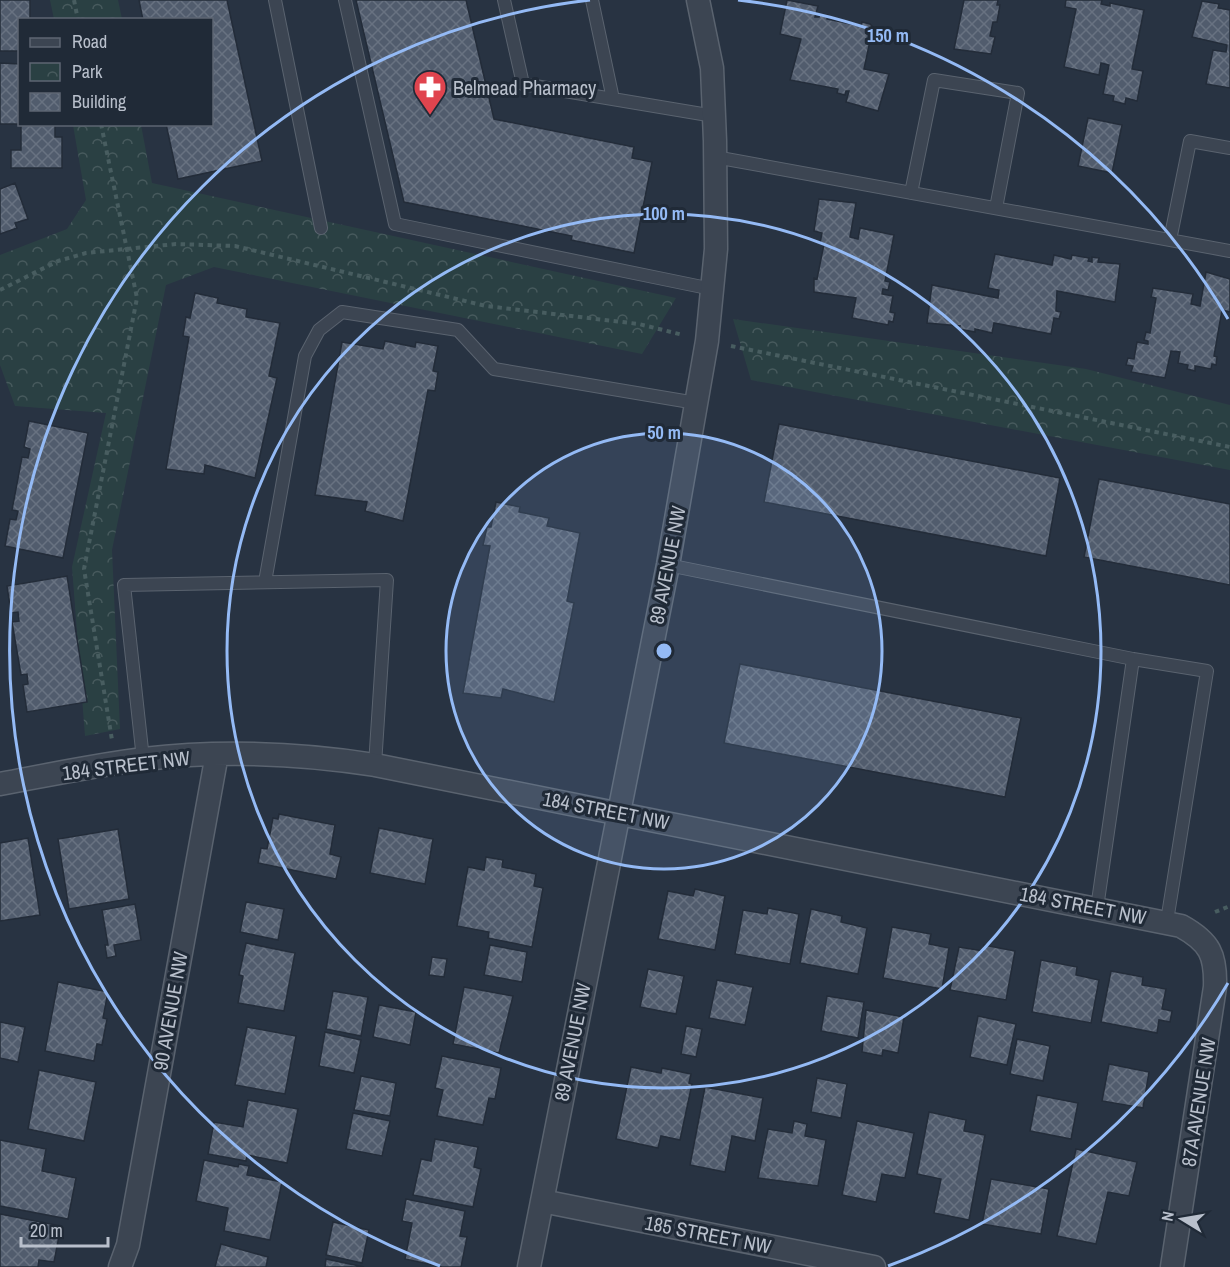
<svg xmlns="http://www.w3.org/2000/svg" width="1230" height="1267" viewBox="0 0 1230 1267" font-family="'Archivo Narrow',sans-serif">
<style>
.park{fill:url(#park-crowns)}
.building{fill:url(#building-cross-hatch);stroke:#232c39;stroke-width:1.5}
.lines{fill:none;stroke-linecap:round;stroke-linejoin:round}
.service-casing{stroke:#5a636f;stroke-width:14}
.minor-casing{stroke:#5a636f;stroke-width:25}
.path{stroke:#485d60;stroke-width:4;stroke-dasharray:4.5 4.5;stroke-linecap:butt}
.service{stroke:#3c4552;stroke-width:12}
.minor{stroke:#3c4552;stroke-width:22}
.ring{fill:none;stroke:#94baf5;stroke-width:3}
.labels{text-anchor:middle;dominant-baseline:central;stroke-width:6;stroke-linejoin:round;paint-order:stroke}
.poi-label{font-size:20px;fill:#b9c0cc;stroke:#202a37;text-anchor:start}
.street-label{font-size:20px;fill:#b9c0cc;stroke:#202a37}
.centre{fill:#94baf5;stroke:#202a37;stroke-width:3}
.ring-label{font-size:18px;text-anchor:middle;font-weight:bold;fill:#94baf5;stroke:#202a37;stroke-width:6;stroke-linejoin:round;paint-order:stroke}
</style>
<defs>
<pattern id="park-crowns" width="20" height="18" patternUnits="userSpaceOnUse" patternTransform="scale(1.5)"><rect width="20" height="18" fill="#2a4043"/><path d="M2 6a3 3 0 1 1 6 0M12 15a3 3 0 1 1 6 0" fill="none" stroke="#475a5d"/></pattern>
<pattern id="building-cross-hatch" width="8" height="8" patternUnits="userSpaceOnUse" patternTransform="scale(1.5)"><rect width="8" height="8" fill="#515c6d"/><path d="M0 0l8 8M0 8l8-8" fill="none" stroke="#687281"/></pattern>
</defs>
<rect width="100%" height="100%" fill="#283342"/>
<path class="park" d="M 50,0 L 118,0 L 122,19 L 54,19 Z
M 73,125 L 141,125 L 152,183 L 676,298 L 642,354 L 214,267 L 166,285 L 112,550 L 120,729 L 85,736 L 72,567 L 106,413 L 15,406 L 0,365 L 0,255 L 67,229 L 86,200 Z
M 733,319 L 1086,369 L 1230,405 L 1230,470 L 751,380 Z"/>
<path class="building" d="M 0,0 L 30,0 L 30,20 L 20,20 L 20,51 L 0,51 Z
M 139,0 L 227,0 L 262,161 L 178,179 L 166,124 L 212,124 L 212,20 L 143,20 Z
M 356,0 L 466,0 L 494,119 L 634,147 L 632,158 L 652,162 L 634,253 L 571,240 L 572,236 L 404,202 Z
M 787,0 L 818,6 L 815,17 L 819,17 L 820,14 L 828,15 L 827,19 L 861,26 L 862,22 L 870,24 L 873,27 L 864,69 L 889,74 L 878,111 L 846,102 L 849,91 L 846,91 L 845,95 L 837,93 L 838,89 L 790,80 L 801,39 L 780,34 Z
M 964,0 L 998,0 L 997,5 L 1000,5 L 997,22 L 993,22 L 990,36 L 995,37 L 991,54 L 954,49 Z
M 1066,0 L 1102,0 L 1101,4 L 1110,6 L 1110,3 L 1144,10 L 1132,69 L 1143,71 L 1137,101 L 1126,98 L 1125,104 L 1113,101 L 1114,96 L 1103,94 L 1109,65 L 1101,63 L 1099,75 L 1064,67 L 1076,9 L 1065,7 Z
M 1202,1 L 1219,4 L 1218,8 L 1230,10 L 1230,88 L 1206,84 L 1213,50 L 1226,52 L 1227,45 L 1192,37 Z
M 0,63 L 20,64 L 20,124 L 0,124 Z
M 1088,118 L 1122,125 L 1112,173 L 1078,166 Z
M 21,124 L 55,124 L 55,137 L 62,137 L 62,168 L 11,168 L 11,150 L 21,150 Z
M 15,183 L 28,219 L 15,223 L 17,228 L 0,234 L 0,189 Z
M 819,199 L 856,203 L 850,237 L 858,239 L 860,228 L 894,235 L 885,281 L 890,282 L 888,290 L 883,289 L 882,294 L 893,296 L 890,312 L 895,313 L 893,322 L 889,321 L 888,325 L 852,318 L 856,298 L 814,292 L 814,278 L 817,279 L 824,244 L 820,243 L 822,233 L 814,231 Z
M 995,254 L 1052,265 L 1054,255 L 1071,259 L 1072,255 L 1089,258 L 1088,261 L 1092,262 L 1092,257 L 1099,258 L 1098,262 L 1120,264 L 1115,302 L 1057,291 L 1056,311 L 1061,312 L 1059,319 L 1054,318 L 1051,334 L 994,323 L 992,333 L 975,329 L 975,332 L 959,329 L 960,326 L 927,323 L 932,285 L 998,298 L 999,290 L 988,288 Z
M 1206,272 L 1230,279 L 1230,312 L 1222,310 L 1214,356 L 1217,357 L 1216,365 L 1212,364 L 1211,369 L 1195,366 L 1195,371 L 1187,369 L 1188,365 L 1178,363 L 1180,352 L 1171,351 L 1165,378 L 1131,372 L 1133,366 L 1126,365 L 1128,358 L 1134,359 L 1137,342 L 1148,344 L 1148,341 L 1144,340 L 1146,332 L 1150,333 L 1156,298 L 1151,297 L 1153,288 L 1193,294 L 1191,304 L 1200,306 Z
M 195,293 L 218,298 L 217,303 L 247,309 L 246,317 L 280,323 L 269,376 L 277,378 L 255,478 L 205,465 L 204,474 L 166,469 L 189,337 L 183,336 L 186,317 L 190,318 Z
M 385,341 L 415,347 L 416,342 L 438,346 L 433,371 L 438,372 L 435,391 L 428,390 L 403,521 L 365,511 L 367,502 L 315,495 L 342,342 L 383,349 Z
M 29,421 L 88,433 L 63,558 L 5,546 L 10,519 L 16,520 L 18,511 L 12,510 L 22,457 L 28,458 L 30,449 L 24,447 Z
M 779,424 L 1060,478 L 1046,556 L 764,502 Z
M 1099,479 L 1230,504 L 1230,585 L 1084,557 Z
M 496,502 L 520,507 L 519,512 L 549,518 L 547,526 L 580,533 L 567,601 L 574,603 L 554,702 L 503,689 L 501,698 L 463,693 L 490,546 L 483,545 L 487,527 L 491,527 Z
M 67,576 L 87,702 L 27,712 L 23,685 L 28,684 L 27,674 L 21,675 L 12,622 L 19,621 L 18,612 L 11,613 L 7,586 Z
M 740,664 L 1021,718 L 1005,797 L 724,743 Z
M 279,814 L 335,825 L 330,854 L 341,857 L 336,879 L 258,863 L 261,848 L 267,849 L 273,818 L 278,819 Z
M 379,828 L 433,839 L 425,884 L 370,873 Z
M 118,829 L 129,899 L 69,909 L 58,839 Z
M 28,838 L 40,915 L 0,921 L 0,843 Z
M 486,857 L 503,860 L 502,867 L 536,874 L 534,886 L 543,888 L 532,947 L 488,938 L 489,932 L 457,926 L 468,867 L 484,870 Z
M 695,889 L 725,896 L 715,950 L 658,939 L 668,891 L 693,896 Z
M 246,902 L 284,909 L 278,940 L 240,932 Z
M 135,904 L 141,940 L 114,945 L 116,956 L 107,958 L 105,945 L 108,945 L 102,910 Z
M 768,908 L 799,914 L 790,964 L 735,954 L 743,910 L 767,914 Z
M 811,909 L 842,916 L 841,922 L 867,928 L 858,974 L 800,963 Z
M 892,927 L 931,934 L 929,944 L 949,948 L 942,989 L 883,978 Z
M 246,943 L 295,953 L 284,1011 L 238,1003 L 243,976 L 239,975 Z
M 490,945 L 527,952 L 522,982 L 484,975 Z
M 984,945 L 1015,951 L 1006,1000 L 950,990 L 959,947 L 983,951 Z
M 432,957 L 447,959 L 444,977 L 429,975 Z
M 1041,960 L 1077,967 L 1076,975 L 1099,980 L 1091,1023 L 1032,1012 Z
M 648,969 L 684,976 L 676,1014 L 640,1007 Z
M 1111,971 L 1143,977 L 1142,985 L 1166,989 L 1162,1009 L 1172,1011 L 1170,1022 L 1159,1020 L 1157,1033 L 1101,1022 Z
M 717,980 L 753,987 L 745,1025 L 709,1018 Z
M 58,982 L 108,992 L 103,1018 L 107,1019 L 102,1045 L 97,1044 L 94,1061 L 45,1051 Z
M 464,987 L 513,996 L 499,1053 L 453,1044 Z
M 333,991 L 368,997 L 361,1036 L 326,1029 Z
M 827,996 L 864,1002 L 858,1038 L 821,1031 Z
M 379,1005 L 416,1012 L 410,1045 L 373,1037 Z
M 866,1010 L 904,1017 L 898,1053 L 883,1050 L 882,1056 L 862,1052 Z
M 978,1016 L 1016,1024 L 1007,1065 L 970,1057 Z
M 0,1022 L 25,1027 L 18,1062 L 0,1058 Z
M 686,1026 L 702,1029 L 696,1057 L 681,1054 Z
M 247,1027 L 296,1036 L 285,1094 L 235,1085 Z
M 325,1032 L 361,1040 L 354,1073 L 319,1066 Z
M 1017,1039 L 1050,1046 L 1043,1081 L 1010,1074 Z
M 442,1056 L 501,1068 L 495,1099 L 489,1098 L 483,1125 L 437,1116 L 443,1090 L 435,1088 Z
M 1109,1064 L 1149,1072 L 1143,1108 L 1102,1101 Z
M 631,1067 L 661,1073 L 662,1068 L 691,1074 L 689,1083 L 692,1084 L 680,1140 L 661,1136 L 658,1148 L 616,1139 Z
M 39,1070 L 96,1082 L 84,1141 L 28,1129 Z
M 361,1076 L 396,1083 L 390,1116 L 354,1110 Z
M 817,1078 L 847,1084 L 841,1118 L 811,1112 Z
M 705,1087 L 763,1098 L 755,1141 L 732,1136 L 725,1172 L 690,1165 Z
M 1037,1095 L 1078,1103 L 1071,1139 L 1030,1131 Z
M 248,1100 L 298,1109 L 287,1163 L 247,1155 L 246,1161 L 208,1154 L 214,1122 L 243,1127 Z
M 929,1112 L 966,1120 L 964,1131 L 985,1135 L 969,1220 L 934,1213 L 941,1179 L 917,1174 Z
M 353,1113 L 390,1121 L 382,1156 L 346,1149 Z
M 794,1121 L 807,1124 L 805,1136 L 826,1140 L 818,1186 L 758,1178 L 768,1129 L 792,1133 Z
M 857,1121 L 914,1133 L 905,1178 L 882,1174 L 876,1202 L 842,1195 Z
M 435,1139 L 478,1147 L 474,1167 L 481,1169 L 473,1207 L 413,1195 L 421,1159 L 431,1161 Z
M 0,1140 L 46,1149 L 42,1171 L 76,1178 L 68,1219 L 0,1206 Z
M 1076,1149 L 1137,1162 L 1129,1196 L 1108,1192 L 1096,1244 L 1057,1236 Z
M 204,1160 L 238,1167 L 239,1164 L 249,1166 L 247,1175 L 282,1182 L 270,1240 L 224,1231 L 228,1208 L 196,1201 Z
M 991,1179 L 1049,1189 L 1041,1234 L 982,1224 Z
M 406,1199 L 465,1211 L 460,1236 L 467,1237 L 461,1267 L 442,1267 L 405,1259 L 412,1223 L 402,1221 Z
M 0,1214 L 61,1226 L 54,1262 L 39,1260 L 38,1267 L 0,1267 Z
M 333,1222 L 369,1230 L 362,1263 L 326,1255 Z
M 221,1244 L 268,1257 L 266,1267 L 215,1267 Z
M 326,1259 L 364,1267 L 325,1267 Z"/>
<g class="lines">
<g class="service-casing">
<path id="service" d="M 275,0 L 321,228
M 345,0 L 395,224 L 712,289
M 504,0 L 523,84 L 714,116
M 592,0 L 613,99
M 715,157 L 1230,251
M 911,193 L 934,80 L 1018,93 L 996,208
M 1170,240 L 1190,141 L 1230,148
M 668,565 L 1133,659 L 1207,671 L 1167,921
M 265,582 L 305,356 L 319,330 L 342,312 L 458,330 L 494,369 L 696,403
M 143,759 L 124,585 L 387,580 L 375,765
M 1097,908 L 1133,659"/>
</g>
<g class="minor-casing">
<path id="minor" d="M 0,784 C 48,775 96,765 144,759 C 221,750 298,753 375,765 L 1181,926 C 1210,942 1216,955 1215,987 L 1172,1267
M 542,1201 L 874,1267
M 120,1267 L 128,1245 L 217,754
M 529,1267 L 668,565 L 707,341 L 716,249 L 715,141 L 712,68 L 698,0"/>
</g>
<path class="path" d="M 74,0 L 78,20
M 101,124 L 137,298 L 84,569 L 112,740
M 0,290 L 58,261 L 86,253 L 176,244 L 235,246 L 486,306 L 639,324 L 683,335
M 731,346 L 1230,447
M 1215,912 L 1230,906"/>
<use href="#service" class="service"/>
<use href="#minor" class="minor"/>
</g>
<circle cx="664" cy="651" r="218" fill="#94baf5" fill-opacity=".12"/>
<g class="ring">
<circle cx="664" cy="651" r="218"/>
<circle cx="664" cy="651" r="437"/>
<path d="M1228 983A655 655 0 0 1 888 1266M440 1266A655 655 0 0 1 590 0M738 0A655 655 0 0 1 1228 319"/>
</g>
<defs>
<g id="pharmacy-pin" transform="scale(1.725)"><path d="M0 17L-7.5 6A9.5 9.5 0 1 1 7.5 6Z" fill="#e0444e" stroke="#202a37"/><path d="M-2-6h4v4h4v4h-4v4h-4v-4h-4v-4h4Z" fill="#fff"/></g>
</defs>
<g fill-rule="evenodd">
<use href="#pharmacy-pin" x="430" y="87"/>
</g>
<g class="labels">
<g class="poi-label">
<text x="453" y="87">Belmead Pharmacy</text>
</g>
<g class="street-label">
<text transform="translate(667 565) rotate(-79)">89 AVENUE NW</text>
<text transform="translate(126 765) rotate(-7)">184 STREET NW</text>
<text transform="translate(606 810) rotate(11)">184 STREET NW</text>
<text transform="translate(1083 905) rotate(11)">184 STREET NW</text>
<text transform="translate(170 1011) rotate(-80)">90 AVENUE NW</text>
<text transform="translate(572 1042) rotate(-79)">89 AVENUE NW</text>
<text transform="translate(1198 1102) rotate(-81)">87A AVENUE NW</text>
<text transform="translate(708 1234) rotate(11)">185 STREET NW</text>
</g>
</g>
<circle cx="664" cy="651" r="9" class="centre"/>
<g class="ring-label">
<text x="888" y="42">150 m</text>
<text x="664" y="220">100 m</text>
<text x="664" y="439">50 m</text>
</g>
<rect x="18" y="18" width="195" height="108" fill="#202a37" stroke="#5d6673" stroke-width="1.5"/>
<rect x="30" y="38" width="30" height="9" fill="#3c4552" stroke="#5d6673" stroke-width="1.5"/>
<text x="72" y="48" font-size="18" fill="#b9c0cc">Road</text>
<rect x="30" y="63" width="30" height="18" fill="url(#park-crowns)" stroke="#5d6673" stroke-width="1.5"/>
<text x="72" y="78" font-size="18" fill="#b9c0cc">Park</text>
<rect x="30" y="93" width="30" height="18" fill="url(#building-cross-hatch)" stroke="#5d6673" stroke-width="1.5"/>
<text x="72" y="108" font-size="18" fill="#b9c0cc">Building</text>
<g transform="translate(1182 1219) rotate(281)" stroke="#202a37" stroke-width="4.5" paint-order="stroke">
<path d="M0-4.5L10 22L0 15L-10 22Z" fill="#b9c0cc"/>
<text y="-9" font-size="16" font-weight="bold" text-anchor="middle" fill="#b9c0cc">N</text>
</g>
<path d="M21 1237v9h87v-9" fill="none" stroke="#b9c0cc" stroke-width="3"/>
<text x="30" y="1237" font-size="18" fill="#b9c0cc" stroke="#202a37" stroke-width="4.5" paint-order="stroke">20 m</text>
</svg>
